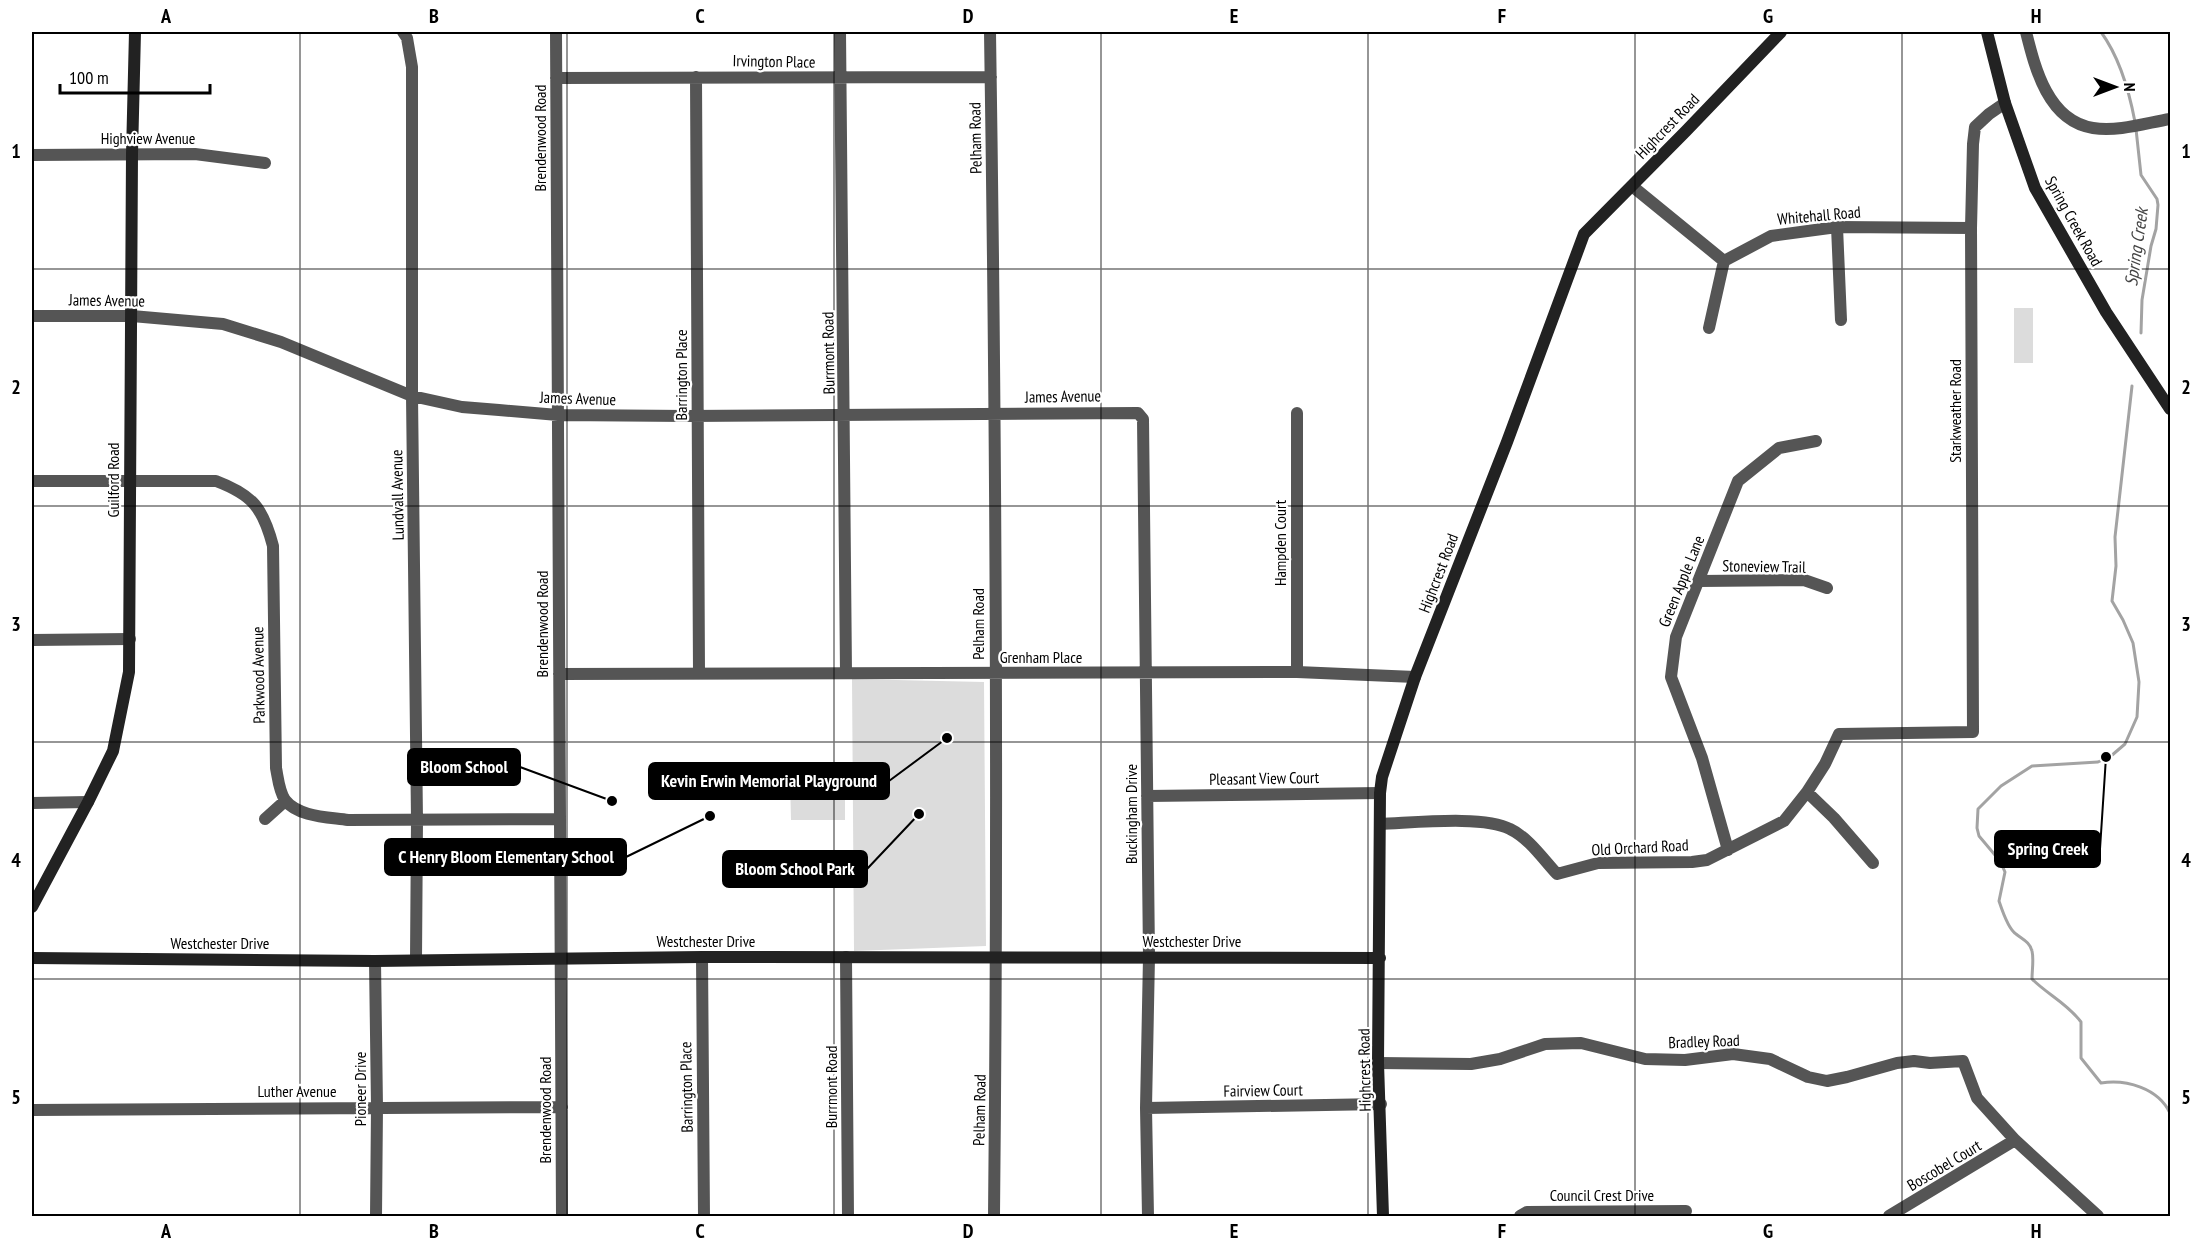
<svg xmlns="http://www.w3.org/2000/svg" width="2202" height="1248" viewBox="0 0 2202 1248" font-family="'PT Sans Narrow',sans-serif">
<style>
.green{fill:#dcdcdc}
.lines{fill:none;stroke-linecap:round;stroke-linejoin:round}
.stream{stroke:#a3a3a3;stroke-width:3}
.street{stroke:#555;stroke-width:12}
.secondary{stroke:#222;stroke-width:12}
.grid{fill:none;stroke:#000;stroke-width:1.5;stroke-opacity:0.55}
.labels{text-anchor:middle;dominant-baseline:central;stroke-width:4.5;stroke-linejoin:round;paint-order:stroke}
.street-label{font-size:16px;fill:#000;stroke:#fff}
.water-label{font-size:18px;font-style:italic;fill:#444;stroke:#fff}
.leader{fill:none;stroke:#000;stroke-width:2}
.callout-dot{fill:#000;stroke:#fff;stroke-width:2}
.callout{fill:#000;stroke:#000;stroke-width:2}
.callout-label{font-size:18px;text-anchor:middle;font-weight:bold;fill:#fff}
.neatline{fill:none;stroke:#000;stroke-width:2}
.grid-label{font-size:20px;text-anchor:middle;font-weight:bold;fill:#000}
</style>
<rect width="100%" height="100%" fill="#fff"/>
<path class="green" d="M 2014,308 L 2033,308 L 2033,363 L 2014,363 Z
M 852,679 L 984,682 L 986,946 L 854,951 Z
M 845,778 L 845,820 L 791,820 L 790,779 Z"/>
<g class="lines">
<path class="stream" d="M 2101,32 C 2120,58 2129,90 2135,122
M 2136,129 L 2141,175 L 2157,199 L 2158,205 L 2156,229 L 2151,246 L 2142,300 L 2141,333
M 2132,386 L 2115,537 L 2116,566 L 2112,601 L 2123,620 L 2133,643 L 2139,682 L 2137,717 L 2125,744 L 2111,756 L 2098,762 L 2032,766 L 2001,786 L 1978,809 L 1977,828 L 1979,836 L 2000,861 L 2005,872 L 1999,901 C 2002,910 2008,929 2016,934 C 2022,939 2030,942 2032,951 C 2034,959 2032,970 2032,979 C 2048,995 2067,1003 2081,1022 L 2081,1058 L 2101,1083 C 2126,1079 2158,1088 2170,1113"/>
<path class="street" d="M 403,32 L 407,38 L 412,67 L 412,396 L 417,820 L 416,959
M 556,32 L 562,1216
M 840,32 L 846,673
M 990,32 C 996,426 998,822 994,1216
M 2026,32 C 2035,68 2048,121 2093,128 C 2118,132 2146,123 2170,119
M 696,77 L 699,673
M 556,78 L 991,77
M 32,155 L 195,154 L 265,163
M 1632,186 L 1724,261
M 1837,227 L 1841,320
M 1724,261 L 1771,236 L 1837,227 L 1971,228
M 32,316 L 132,316 L 223,324 L 281,342 L 412,396 L 462,407 L 499,410 L 558,415 L 688,416 L 1138,413 L 1143,419 L 1149,957 L 1146,1108 L 1148,1216
M 1709,328 L 1724,261
M 32,481 L 216,481 C 253,495 263,508 273,546 L 276,768 C 278,778 279,791 285,800 C 298,817 329,817 348,820 L 560,819
M 1699,581 L 1804,580 L 1827,588
M 32,640 L 130,639
M 1297,672 L 1297,413
M 559,674 L 1297,672 L 1415,677
M 1807,792 L 1834,818 L 1873,863
M 1147,796 L 1380,793
M 32,803 L 88,802
M 265,819 L 285,801
M 1380,824 C 1412,823 1484,815 1510,829 C 1529,838 1543,859 1557,874 L 1598,863 L 1692,862 L 1707,860 L 1784,821 L 1807,792 L 1825,764 L 1839,734 L 1973,732 L 1971,228 L 1973,144 L 1975,127 L 1989,114 L 2005,103
M 1728,850 L 1702,758 L 1671,677 L 1676,637 L 1738,481 L 1779,448 L 1816,441
M 702,957 L 704,1216
M 846,957 L 848,1216
M 375,961 L 377,1107 L 376,1216
M 1378,1063 L 1471,1064 L 1500,1059 L 1545,1044 L 1581,1043 L 1645,1059 L 1685,1060 L 1733,1054 L 1770,1059 L 1808,1077 L 1827,1081 L 1847,1077 L 1897,1063 L 1914,1061 L 1930,1063 L 1963,1061 L 1977,1098 L 2015,1140 L 2098,1216
M 1146,1108 L 1381,1104
M 32,1110 L 562,1107
M 1520,1216 L 1527,1212 L 1686,1211
M 1889,1216 L 2015,1140"/>
<path class="secondary" d="M 1987,32 L 2005,103 L 2035,188 L 2106,312 L 2170,409
M 32,907 L 88,802 L 113,751 L 129,672 L 132,154 L 135,32
M 32,958 L 375,961 L 702,957 L 1380,958
M 1383,1216 L 1378,1063 L 1380,793 L 1382,777 L 1415,677 L 1507,442 L 1584,234 L 1686,131 L 1781,32"/>
</g>
<path class="grid" d="M 300,32 L 300,1216M 567,32 L 567,1216M 834,32 L 834,1216M 1101,32 L 1101,1216M 1368,32 L 1368,1216M 1635,32 L 1635,1216M 1902,32 L 1902,1216M 32,269 L 2170,269M 32,506 L 2170,506M 32,742 L 2170,742M 32,979 L 2170,979"/>
<g class="labels">
<g class="street-label">
<text transform="translate(774 61) rotate(1)">Irvington Place</text>
<text transform="translate(1667 126) rotate(-46)">Highcrest Road</text>
<text x="148" y="138">Highview Avenue</text>
<text transform="translate(540 138) rotate(-90)">Brendenwood Road</text>
<text transform="translate(975 138) rotate(-91)">Pelham Road</text>
<text transform="translate(1819 215) rotate(-5)">Whitehall Road</text>
<text transform="translate(2074 221) rotate(61)">Spring Creek Road</text>
<text transform="translate(107 300) rotate(1)">James Avenue</text>
<text transform="translate(828 353) rotate(-91)">Burrmont Road</text>
<text transform="translate(681 375) rotate(-90)">Barrington Place</text>
<text transform="translate(1063 396) rotate(-1)">James Avenue</text>
<text transform="translate(578 398) rotate(2)">James Avenue</text>
<text transform="translate(1955 411) rotate(-90)">Starkweather Road</text>
<text transform="translate(113 480) rotate(-90)">Guilford Road</text>
<text transform="translate(397 495) rotate(-91)">Lundvall Avenue</text>
<text transform="translate(1280 543) rotate(-90)">Hampden Court</text>
<text transform="translate(1764 566) rotate(1)">Stoneview Trail</text>
<text transform="translate(1438 573) rotate(-69)">Highcrest Road</text>
<text transform="translate(1681 581) rotate(-68)">Green Apple Lane</text>
<text transform="translate(542 624) rotate(-90)">Brendenwood Road</text>
<text transform="translate(978 624) rotate(-90)">Pelham Road</text>
<text x="1041" y="657">Grenham Place</text>
<text transform="translate(258 675) rotate(-91)">Parkwood Avenue</text>
<text transform="translate(1264 778) rotate(-1)">Pleasant View Court</text>
<text transform="translate(1131 814) rotate(-90)">Buckingham Drive</text>
<text transform="translate(1640 847) rotate(-3)">Old Orchard Road</text>
<text x="706" y="941">Westchester Drive</text>
<text x="1192" y="941">Westchester Drive</text>
<text x="220" y="943">Westchester Drive</text>
<text transform="translate(1704 1041) rotate(-2)">Bradley Road</text>
<text transform="translate(1364 1070) rotate(-91)">Highcrest Road</text>
<text transform="translate(686 1087) rotate(-91)">Barrington Place</text>
<text transform="translate(831 1087) rotate(-90)">Burrmont Road</text>
<text transform="translate(360 1089) rotate(-90)">Pioneer Drive</text>
<text transform="translate(1263 1090) rotate(-1)">Fairview Court</text>
<text x="297" y="1091">Luther Avenue</text>
<text transform="translate(545 1110) rotate(-90)">Brendenwood Road</text>
<text transform="translate(979 1110) rotate(-89)">Pelham Road</text>
<text transform="translate(1944 1165) rotate(-31)">Boscobel Court</text>
<text x="1602" y="1195">Council Crest Drive</text>
</g>
<g class="water-label">
<text transform="translate(2136 247) rotate(-82)">Spring Creek</text>
</g>
</g>
<path class="leader" d="M612 801L520 767M947 738L889 781M2106 757L2100 849M710 816L626 857M919 814L867 869"/>
<g class="callout-dot">
<circle cx="612" cy="801" r="6"/>
<circle cx="947" cy="738" r="6"/>
<circle cx="2106" cy="757" r="6"/>
<circle cx="710" cy="816" r="6"/>
<circle cx="919" cy="814" r="6"/>
</g>
<g class="callout">
<rect x="408" y="749" width="112" height="36" rx="6"/>
<rect x="649" y="763" width="240" height="36" rx="6"/>
<rect x="1995" y="831" width="105" height="36" rx="6"/>
<rect x="385" y="839" width="241" height="36" rx="6"/>
<rect x="723" y="851" width="144" height="36" rx="6"/>
</g>
<g class="callout-label">
<text x="464" y="773">Bloom School</text>
<text x="769" y="787">Kevin Erwin Memorial Playground</text>
<text x="2048" y="855">Spring Creek</text>
<text x="506" y="863">C Henry Bloom Elementary School</text>
<text x="795" y="875">Bloom School Park</text>
</g>
<rect width="2202" height="1248" fill="none" stroke="#ffffff" stroke-width="66"/>
<g transform="translate(2115 87) rotate(90)" stroke="#ffffff" stroke-width="4.5" paint-order="stroke">
<path d="M0-4.5L10 22L0 15L-10 22Z" fill="#000000"/>
<text y="-9" font-size="16" font-weight="bold" text-anchor="middle" fill="#000000">N</text>
</g>
<path d="M60 84v9h150v-9" fill="none" stroke="#000000" stroke-width="3"/>
<text x="69" y="84" font-size="18" fill="#000000" stroke="#ffffff" stroke-width="4.5" paint-order="stroke">100 m</text>
<rect x="33" y="33" width="2136" height="1182" class="neatline"/>
<g class="grid-label">
<text x="166" y="23">A</text>
<text x="434" y="23">B</text>
<text x="700" y="23">C</text>
<text x="968" y="23">D</text>
<text x="1234" y="23">E</text>
<text x="1502" y="23">F</text>
<text x="1768" y="23">G</text>
<text x="2036" y="23">H</text>
<text x="16" y="158">1</text>
<text x="2186" y="158">1</text>
<text x="16" y="394">2</text>
<text x="2186" y="394">2</text>
<text x="16" y="631">3</text>
<text x="2186" y="631">3</text>
<text x="16" y="867">4</text>
<text x="2186" y="867">4</text>
<text x="16" y="1104">5</text>
<text x="2186" y="1104">5</text>
<text x="166" y="1238">A</text>
<text x="434" y="1238">B</text>
<text x="700" y="1238">C</text>
<text x="968" y="1238">D</text>
<text x="1234" y="1238">E</text>
<text x="1502" y="1238">F</text>
<text x="1768" y="1238">G</text>
<text x="2036" y="1238">H</text>
</g>
</svg>
